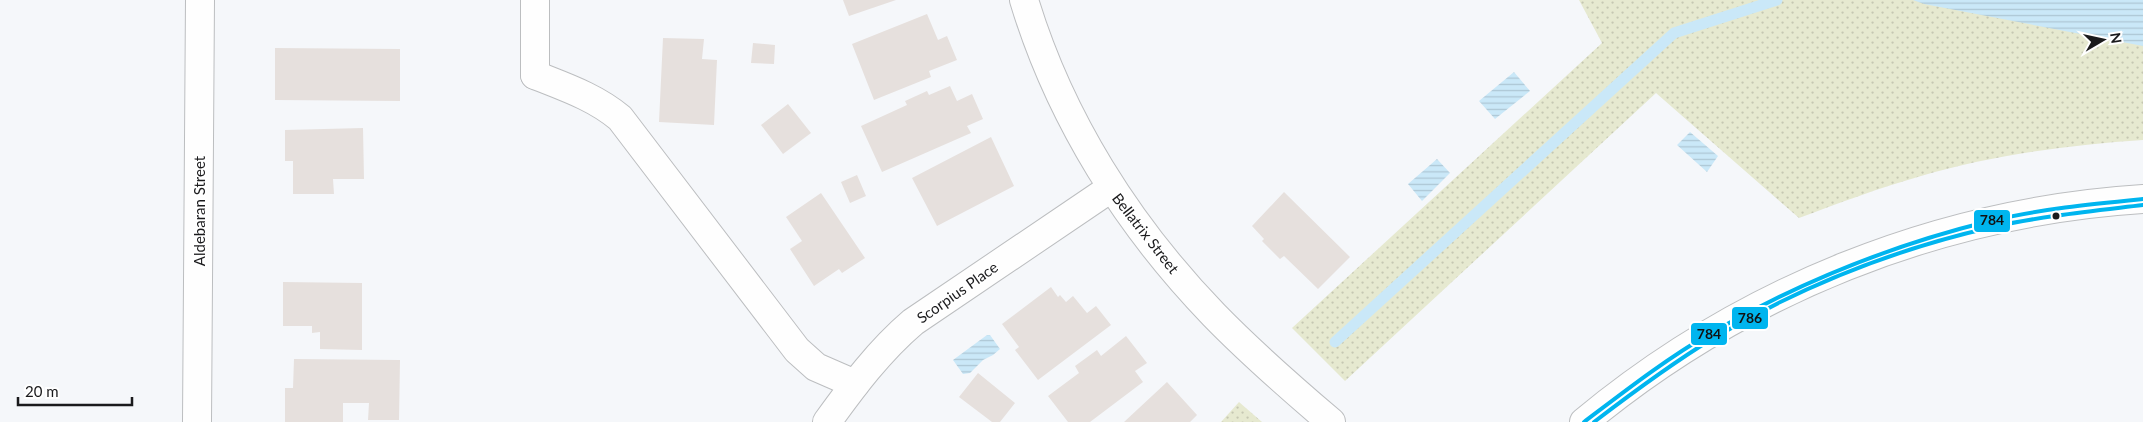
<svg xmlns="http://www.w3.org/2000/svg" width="2143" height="422" viewBox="0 0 2143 422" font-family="Lato,sans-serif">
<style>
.park{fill:url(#park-dots)}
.water{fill:url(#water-rules)}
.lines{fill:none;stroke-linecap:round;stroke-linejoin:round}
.stream{stroke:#cae8f8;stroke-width:11}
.building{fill:#e6e0dd}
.pedestrian-casing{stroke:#bcbec0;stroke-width:30}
.minor-casing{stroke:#bcbec0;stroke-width:30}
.tertiary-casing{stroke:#bcbec0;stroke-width:30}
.pedestrian{stroke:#fefefe;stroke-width:28}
.minor{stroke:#fefefe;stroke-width:28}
.tertiary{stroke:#fefefe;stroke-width:28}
.bus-1-casing{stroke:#fff;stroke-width:8}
.bus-2-casing{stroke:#fff;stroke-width:8}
.bus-1{stroke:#00b5ef;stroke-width:4}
.bus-2{stroke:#00b5ef;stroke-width:4}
.bus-dot{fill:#1a1a1c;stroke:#fff;stroke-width:2}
.labels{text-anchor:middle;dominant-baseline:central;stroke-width:4;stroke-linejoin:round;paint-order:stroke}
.street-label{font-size:15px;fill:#1a1a1c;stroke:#fff}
.line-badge{stroke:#fff;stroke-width:2}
.pale-badge-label{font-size:14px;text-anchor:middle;font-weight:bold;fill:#111}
</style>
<defs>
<pattern id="park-dots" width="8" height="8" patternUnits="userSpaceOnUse" patternTransform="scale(1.25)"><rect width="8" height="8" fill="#e6e9d0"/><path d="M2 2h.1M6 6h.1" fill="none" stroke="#c5c7b2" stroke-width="1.8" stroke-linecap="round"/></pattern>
<pattern id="water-rules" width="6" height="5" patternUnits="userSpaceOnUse" patternTransform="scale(1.25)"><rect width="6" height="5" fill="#cae8f8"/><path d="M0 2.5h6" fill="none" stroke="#adc6d4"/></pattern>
</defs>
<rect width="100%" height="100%" fill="#f5f7fa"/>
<path class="park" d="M 1579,0 L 2143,0 L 2143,140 C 2068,145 1993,155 1921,176 C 1879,188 1839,203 1799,218 L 1656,93 L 1345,381 L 1292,328 L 1602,43 Z
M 1239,402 L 1262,422 L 1221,422 Z"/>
<path class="water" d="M 1913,0 L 2143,0 L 2143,46 L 1924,4 Z
M 1514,72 L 1530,91 L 1495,119 L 1479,101 Z
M 1690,132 L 1718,156 L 1707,172 L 1677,145 Z
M 1437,159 L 1450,173 L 1422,201 L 1408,184 Z
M 987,335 L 990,335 L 1000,349 L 993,355 L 983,360 L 970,373 L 963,374 L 953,360 Z"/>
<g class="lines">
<path class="stream" d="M 1335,342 L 1674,33 L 1777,0"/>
</g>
<path class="building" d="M 843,0 L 896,0 L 849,16 Z
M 927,14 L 938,40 L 947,36 L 957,60 L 929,71 L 931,77 L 874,100 L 852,44 Z
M 663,38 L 704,39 L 702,59 L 717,60 L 714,125 L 659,122 Z
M 753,43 L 775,45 L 774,64 L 751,63 Z
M 275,48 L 400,49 L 400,101 L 275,100 Z
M 950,86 L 957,101 L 972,94 L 983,119 L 967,126 L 971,133 L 882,172 L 861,126 L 907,105 L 905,101 L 927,91 L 929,95 Z
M 788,104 L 811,133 L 783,154 L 761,125 Z
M 363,128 L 364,179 L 333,179 L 334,194 L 293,194 L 293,161 L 285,161 L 285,130 Z
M 991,137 L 1014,186 L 937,226 L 912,178 Z
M 857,175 L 866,196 L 850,203 L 841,182 Z
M 1284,192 L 1350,257 L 1318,289 L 1284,256 L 1280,259 L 1262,241 L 1264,239 L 1252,226 Z
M 821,193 L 865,258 L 842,273 L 839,269 L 814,286 L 790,249 L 802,241 L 786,217 Z
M 283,282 L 362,283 L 362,350 L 320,349 L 320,332 L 312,333 L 312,326 L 283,326 Z
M 1051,287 L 1058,297 L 1060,295 L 1066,302 L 1073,296 L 1087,313 L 1096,306 L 1111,325 L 1038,380 L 1015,350 L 1019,347 L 1002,324 Z
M 1126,336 L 1147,363 L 1135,371 L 1143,382 L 1090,422 L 1068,422 L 1048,396 L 1079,373 L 1075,366 L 1097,350 L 1101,356 Z
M 294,359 L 400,360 L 399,420 L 368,420 L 369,403 L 343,403 L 343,422 L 285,422 L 285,388 L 293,388 Z
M 978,373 L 1015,403 L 1000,422 L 992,422 L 959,397 Z
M 1167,382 L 1197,415 L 1190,422 L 1124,422 Z"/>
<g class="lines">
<g class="pedestrian-casing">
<path id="pedestrian" d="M 535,75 C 565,87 595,97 620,118 L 797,350 L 816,367 L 855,384"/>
</g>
<g class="minor-casing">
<path id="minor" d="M 535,0 L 535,75
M 1024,0 C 1060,119 1128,226 1214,315 C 1251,353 1291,388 1331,422
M 197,422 L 200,0
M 827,422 C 853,386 879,351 913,322 L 1111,188"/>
</g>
<g class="tertiary-casing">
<path id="tertiary" d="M 1584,422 C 1742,291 1938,212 2143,199"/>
</g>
<use href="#pedestrian" class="pedestrian"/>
<use href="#minor" class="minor"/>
<use href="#tertiary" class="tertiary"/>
<g class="bus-1-casing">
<path id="bus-1" d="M 1584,422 C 1625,391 1666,359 1711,333 C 1798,283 1892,245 1990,221 C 2040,209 2092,204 2143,199"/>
</g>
<g class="bus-2-casing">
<path id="bus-2" d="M 1594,422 C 1632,393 1671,364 1712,339 C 1798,288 1895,249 1993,227 C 2042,216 2093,211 2143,205"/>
</g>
<use href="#bus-1" class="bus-1"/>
<use href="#bus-2" class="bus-2"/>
</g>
<circle class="bus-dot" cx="2056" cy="216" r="4.5"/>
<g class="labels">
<g class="street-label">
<text transform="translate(199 211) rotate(-90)">Aldebaran Street</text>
<text transform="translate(1146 233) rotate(52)">Bellatrix Street</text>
<text transform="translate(957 292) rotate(-35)">Scorpius Place</text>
</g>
</g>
<g class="line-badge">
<rect x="1973" y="209" width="38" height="24" rx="5" fill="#00b5ef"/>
<rect x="1731" y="306" width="38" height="24" rx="5" fill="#00b5ef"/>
<rect x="1690" y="322" width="38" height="24" rx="5" fill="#00b5ef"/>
</g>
<g class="pale-badge-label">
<text x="1992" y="225">784</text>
<text x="1750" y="323">786</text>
<text x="1709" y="339">784</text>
</g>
<g transform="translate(2103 40) rotate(81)" stroke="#ffffff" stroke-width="4" paint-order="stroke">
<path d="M0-4L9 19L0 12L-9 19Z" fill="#1a1a1c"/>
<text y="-8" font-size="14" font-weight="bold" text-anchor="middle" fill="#1a1a1c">N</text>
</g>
<path d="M18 397v8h114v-8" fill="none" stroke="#1a1a1c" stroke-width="2.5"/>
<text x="25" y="397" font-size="15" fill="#1a1a1c" stroke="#ffffff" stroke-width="4" paint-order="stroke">20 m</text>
</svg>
